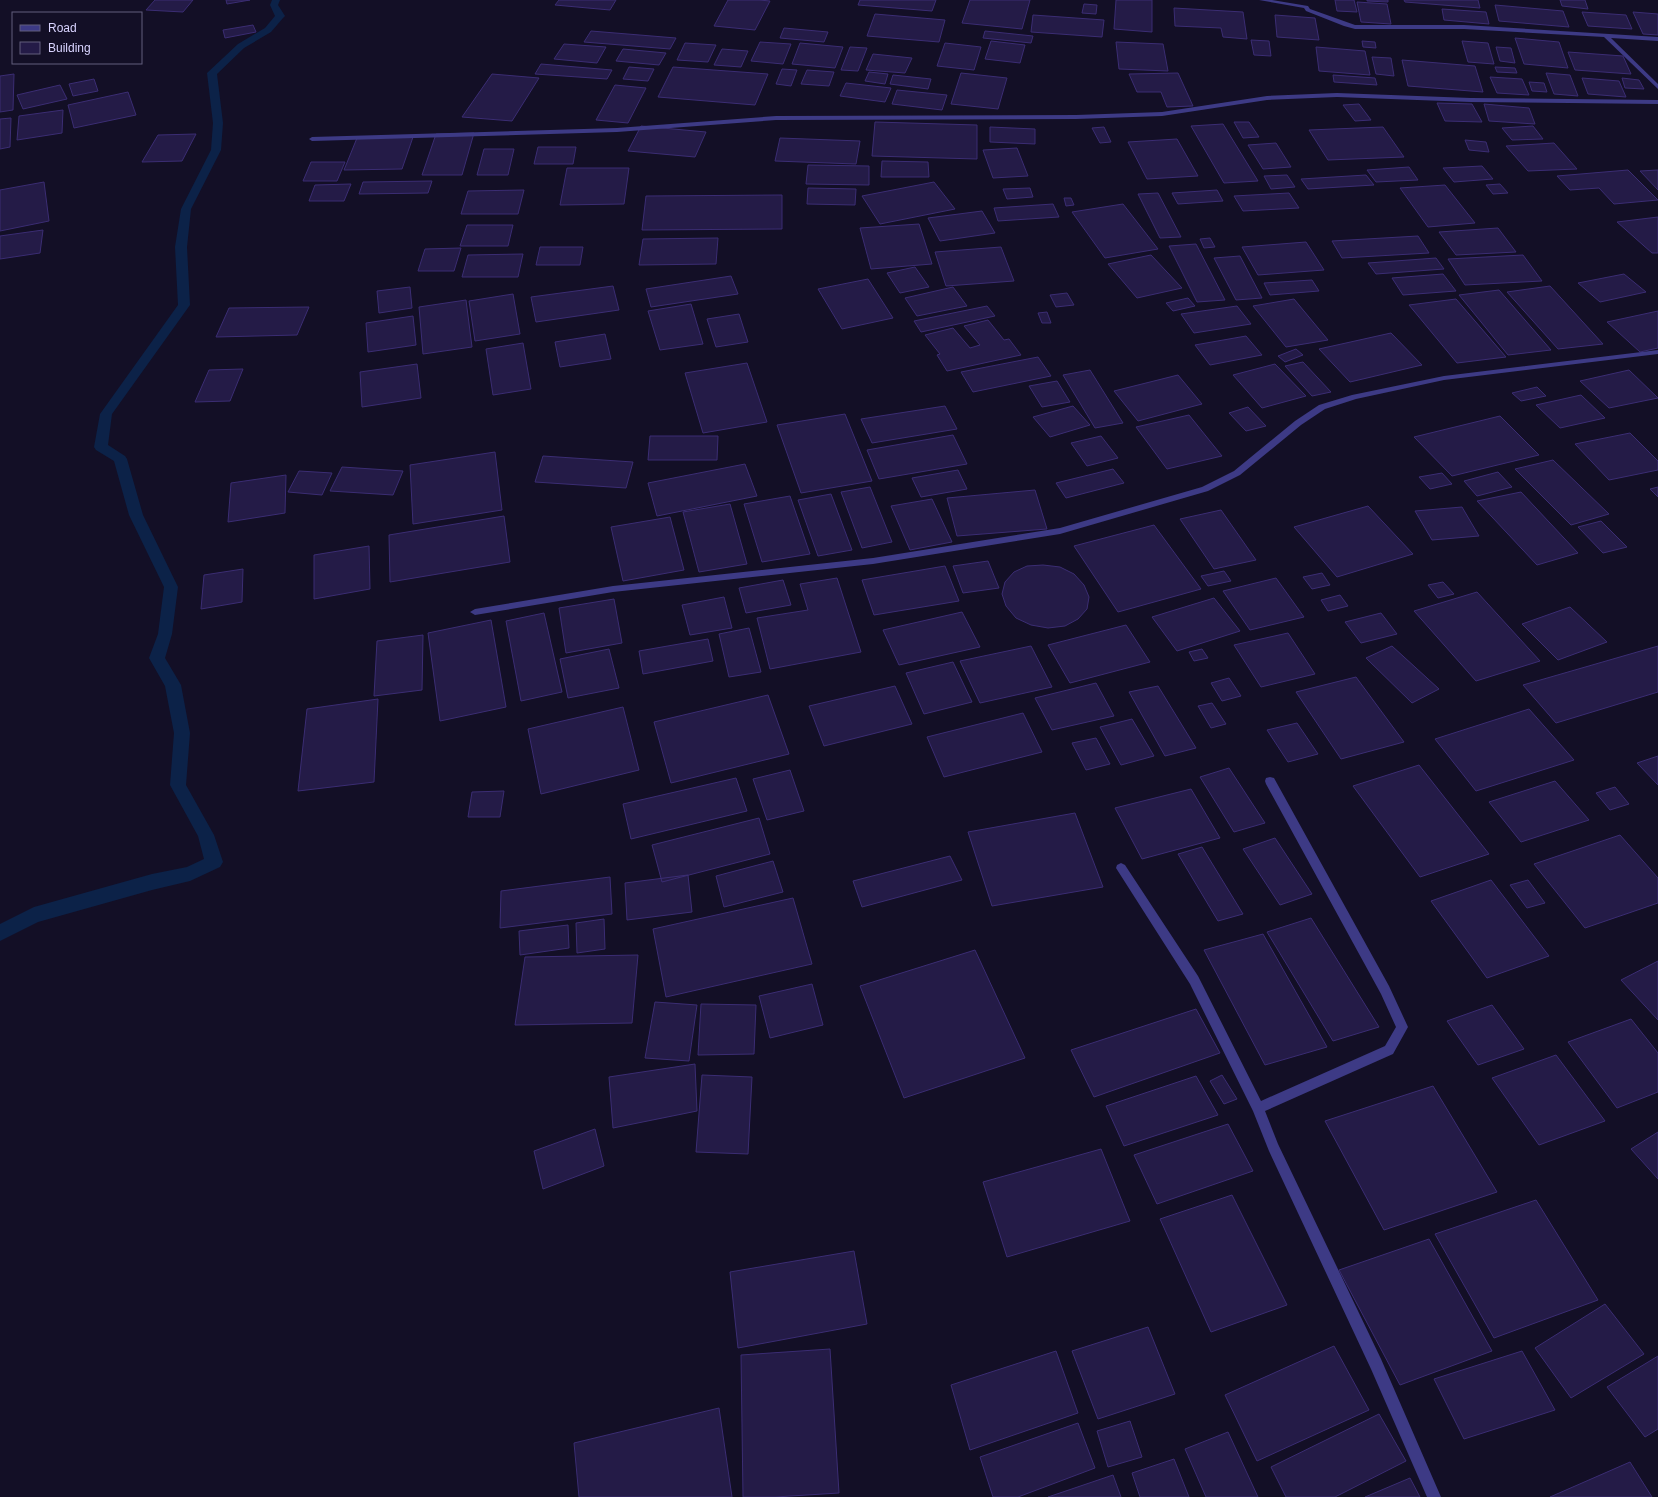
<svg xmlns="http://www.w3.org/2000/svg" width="1658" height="1497" viewBox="0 0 1658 1497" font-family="Helvetica,sans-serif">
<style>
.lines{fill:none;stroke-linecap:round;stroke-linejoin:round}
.stream{fill:#0c2248;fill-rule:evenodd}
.building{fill:#241b47;stroke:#3b2d73}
.street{fill:#3d3a85;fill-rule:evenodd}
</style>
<rect width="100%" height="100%" fill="#130f26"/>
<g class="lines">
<path class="stream" d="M 272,0 L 280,0 L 278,5 L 285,16 L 283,18 L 271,32 L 244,48 L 217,74 L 223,123 L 221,150 L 191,209 L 187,247 L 190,305 L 112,414 L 108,445 L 125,456 L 127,459 L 143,515 L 178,587 L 172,634 L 165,658 L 181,685 L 190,733 L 186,785 L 214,835 L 223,862 L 220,867 L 190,881 L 152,890 L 38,922 L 0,941 L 0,924 L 34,907 L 152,874 L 187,867 L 204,859 L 198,836 L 170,785 L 174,733 L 165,686 L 149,658 L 158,634 L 164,587 L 129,515 L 114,461 L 96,450 L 94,447 L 100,414 L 178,305 L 175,247 L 181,209 L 211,150 L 213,123 L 207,73 L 238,44 L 265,28 L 275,16 L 270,5 Z"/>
</g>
<path class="building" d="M 155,0 L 193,0 L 183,12 L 146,10 Z
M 226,0 L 250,0 L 227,4 Z
M 559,0 L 616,0 L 610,10 L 555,5 Z
M 728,0 L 759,0 L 770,1 L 755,30 L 714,26 Z
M 860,0 L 936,0 L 932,11 L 858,5 Z
M 970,0 L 1030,0 L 1022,29 L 962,23 Z
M 1116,0 L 1152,0 L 1152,32 L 1114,29 Z
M 1335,0 L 1354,0 L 1357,12 L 1337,11 Z
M 1367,0 L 1388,0 L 1388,2 L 1367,1 Z
M 1404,0 L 1478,0 L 1480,8 L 1405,2 Z
M 1560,0 L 1585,0 L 1588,9 L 1562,6 Z
M 1357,2 L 1387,4 L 1391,24 L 1361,22 Z
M 1084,4 L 1097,5 L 1096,14 L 1082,13 Z
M 1495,5 L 1563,11 L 1569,27 L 1499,21 Z
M 1174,8 L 1243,12 L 1247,39 L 1223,37 L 1221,28 L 1175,26 Z
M 1442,9 L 1486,12 L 1489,24 L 1444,20 Z
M 1582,12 L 1626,15 L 1632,29 L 1588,26 Z
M 1633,12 L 1658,14 L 1658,35 L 1643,34 Z
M 875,14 L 945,20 L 939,42 L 867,36 Z
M 1033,15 L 1104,20 L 1102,37 L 1031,32 Z
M 1275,15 L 1315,18 L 1319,40 L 1277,37 Z
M 253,25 L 256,32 L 225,38 L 223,30 Z
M 784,28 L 828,32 L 824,42 L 780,38 Z
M 591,31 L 676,38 L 670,49 L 584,42 Z
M 985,31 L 1033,36 L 1031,43 L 983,38 Z
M 1515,38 L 1559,42 L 1568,68 L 1524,64 Z
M 1251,40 L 1269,41 L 1271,56 L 1254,55 Z
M 991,41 L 1025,45 L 1020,63 L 985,59 Z
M 1362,41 L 1375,42 L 1376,48 L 1363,47 Z
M 1462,41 L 1488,43 L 1494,64 L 1468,62 Z
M 760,42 L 791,44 L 783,64 L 751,61 Z
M 1116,42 L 1163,44 L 1168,71 L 1119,69 Z
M 685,43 L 716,45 L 708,62 L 677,60 Z
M 800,43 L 843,47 L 835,68 L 792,64 Z
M 945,43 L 981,47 L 974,70 L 937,66 Z
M 564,44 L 606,47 L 597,63 L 554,59 Z
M 850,47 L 867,48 L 858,71 L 841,70 Z
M 1316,47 L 1365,51 L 1370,75 L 1319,71 Z
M 1496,47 L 1511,48 L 1515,63 L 1500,61 Z
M 623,49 L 666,53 L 659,65 L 616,61 Z
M 722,49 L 748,51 L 741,67 L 714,65 Z
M 1568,52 L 1623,56 L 1631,74 L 1575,70 Z
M 873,54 L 912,58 L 905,73 L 866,70 Z
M 1372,57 L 1391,58 L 1394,76 L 1376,74 Z
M 1402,60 L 1475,66 L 1483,92 L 1408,86 Z
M 541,64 L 612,70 L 607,79 L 535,74 Z
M 629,67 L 654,69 L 648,81 L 623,79 Z
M 673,67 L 768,74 L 755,105 L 658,97 Z
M 1495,67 L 1515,68 L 1517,73 L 1497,72 Z
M 782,69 L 797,70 L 791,86 L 776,84 Z
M 807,70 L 834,72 L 829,86 L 801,84 Z
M 869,72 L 888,74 L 885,84 L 865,81 Z
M 961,73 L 1007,78 L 998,109 L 951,104 Z
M 1178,73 L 1193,106 L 1167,107 L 1161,92 L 1137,92 L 1129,74 Z
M 1546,73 L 1570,75 L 1578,96 L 1554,94 Z
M 14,74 L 13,110 L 0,112 L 0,76 Z
M 492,74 L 539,78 L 512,121 L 462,117 Z
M 893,75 L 931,79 L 928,89 L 890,84 Z
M 1333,75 L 1375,78 L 1377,85 L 1334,82 Z
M 1490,77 L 1522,79 L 1529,95 L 1497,93 Z
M 1582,78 L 1619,81 L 1626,97 L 1588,94 Z
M 1622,78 L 1639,80 L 1644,89 L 1625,88 Z
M 94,79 L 98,91 L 73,96 L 69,84 Z
M 1529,82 L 1544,83 L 1547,92 L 1532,91 Z
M 846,83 L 891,88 L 885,102 L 840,96 Z
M 60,85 L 67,99 L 23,109 L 17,95 Z
M 615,85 L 646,88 L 628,123 L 596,120 Z
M 897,90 L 947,95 L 942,110 L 892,104 Z
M 128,92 L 136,115 L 74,128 L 68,105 Z
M 1437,103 L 1472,104 L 1482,122 L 1445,121 Z
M 1359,104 L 1371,120 L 1355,121 L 1343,105 Z
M 1484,104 L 1529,108 L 1535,124 L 1489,121 Z
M 63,110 L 62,133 L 17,140 L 19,116 Z
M 11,118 L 10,147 L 0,149 L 0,119 Z
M 875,122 L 977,125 L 977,159 L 872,156 Z
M 1234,122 L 1249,122 L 1259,137 L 1243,138 Z
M 1223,124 L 1258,181 L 1224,183 L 1191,126 Z
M 641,126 L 706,132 L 695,157 L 628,151 Z
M 1533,126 L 1543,139 L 1512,140 L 1502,128 Z
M 990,127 L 1035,129 L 1035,144 L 990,142 Z
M 1104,127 L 1111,142 L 1100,143 L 1092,128 Z
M 1383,127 L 1404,157 L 1328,160 L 1309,130 Z
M 474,133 L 462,175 L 422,175 L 436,134 Z
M 196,134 L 182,161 L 142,162 L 158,135 Z
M 413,137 L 402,169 L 344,170 L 357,138 Z
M 780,138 L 860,141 L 856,164 L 775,161 Z
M 1177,139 L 1198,176 L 1147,179 L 1128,142 Z
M 1465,140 L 1486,142 L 1489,152 L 1469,150 Z
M 1276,143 L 1291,167 L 1263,169 L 1248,145 Z
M 1554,143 L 1577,169 L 1528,171 L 1506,146 Z
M 538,147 L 576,147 L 573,164 L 534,164 Z
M 1017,148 L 1028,176 L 993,178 L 983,150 Z
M 484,149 L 514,149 L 508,175 L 477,175 Z
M 882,161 L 928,162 L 929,177 L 881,177 Z
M 311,162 L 345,162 L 337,181 L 303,181 Z
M 808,165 L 869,166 L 869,185 L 806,184 Z
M 1482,166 L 1493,179 L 1454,182 L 1443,168 Z
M 1409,167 L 1418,180 L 1376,182 L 1367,170 Z
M 567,168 L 629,168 L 624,204 L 560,205 Z
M 1628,170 L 1658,200 L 1614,204 L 1599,188 L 1570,190 L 1557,176 Z
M 1658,170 L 1658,190 L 1640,171 Z
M 1287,175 L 1295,187 L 1271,189 L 1264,176 Z
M 1366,175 L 1374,185 L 1308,189 L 1301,179 Z
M 432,181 L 428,193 L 359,194 L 363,182 Z
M 44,182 L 49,221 L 0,231 L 0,190 Z
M 934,182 L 955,209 L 880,224 L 862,196 Z
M 351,184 L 344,201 L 309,201 L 315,185 Z
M 1500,184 L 1508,193 L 1493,194 L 1486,185 Z
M 1445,185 L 1475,223 L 1428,227 L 1400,188 Z
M 808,188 L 856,189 L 855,205 L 807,204 Z
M 1030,188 L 1033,197 L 1007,199 L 1003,189 Z
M 524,190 L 518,214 L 461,214 L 468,191 Z
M 1217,190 L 1223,201 L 1178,204 L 1172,193 Z
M 1158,193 L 1181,237 L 1160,238 L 1138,194 Z
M 1289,193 L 1299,208 L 1243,211 L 1234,196 Z
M 782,195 L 782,229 L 642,230 L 646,196 Z
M 1064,198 L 1071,198 L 1074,205 L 1066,206 Z
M 1053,204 L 1059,217 L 998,221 L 994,208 Z
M 1123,204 L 1158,249 L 1105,258 L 1072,212 Z
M 982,211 L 995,233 L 940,241 L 928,218 Z
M 1658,217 L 1658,253 L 1652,253 L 1617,222 Z
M 919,224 L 932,264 L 871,269 L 860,228 Z
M 467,225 L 513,225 L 508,246 L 460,246 Z
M 1498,228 L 1516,252 L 1456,255 L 1439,232 Z
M 43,230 L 40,253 L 0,259 L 0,236 Z
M 1418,236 L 1429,253 L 1342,258 L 1332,241 Z
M 718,238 L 716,264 L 639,265 L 643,239 Z
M 1210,238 L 1215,247 L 1204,248 L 1200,239 Z
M 1306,242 L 1324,270 L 1258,275 L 1242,247 Z
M 1196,244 L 1225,300 L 1197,302 L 1169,246 Z
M 540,247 L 583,247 L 580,265 L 536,265 Z
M 1001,247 L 1014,281 L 946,286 L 935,252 Z
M 461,248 L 454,271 L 418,271 L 425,249 Z
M 523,254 L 518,277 L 462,277 L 468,255 Z
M 1151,255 L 1182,288 L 1137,298 L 1108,264 Z
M 1523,255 L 1542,281 L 1465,285 L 1448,259 Z
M 1240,256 L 1262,298 L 1236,300 L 1214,258 Z
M 1436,258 L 1444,269 L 1376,274 L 1368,263 Z
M 915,267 L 929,287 L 900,293 L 887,273 Z
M 1443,274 L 1456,291 L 1403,295 L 1392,278 Z
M 1624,274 L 1646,292 L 1600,302 L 1578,283 Z
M 731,276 L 738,294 L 651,307 L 646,289 Z
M 868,279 L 893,318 L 842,329 L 818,289 Z
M 1312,280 L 1319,291 L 1270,295 L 1264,283 Z
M 613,286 L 619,310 L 536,322 L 531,297 Z
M 1550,286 L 1603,344 L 1558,349 L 1507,292 Z
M 410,287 L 412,308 L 379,313 L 377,291 Z
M 953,287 L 967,306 L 917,316 L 905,298 Z
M 1499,290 L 1551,350 L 1508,355 L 1459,295 Z
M 1067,293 L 1074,305 L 1056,307 L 1050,295 Z
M 513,294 L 520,334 L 475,341 L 469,301 Z
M 1188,298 L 1195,306 L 1173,311 L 1166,303 Z
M 1294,299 L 1328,340 L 1286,347 L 1253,306 Z
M 1456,299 L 1506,357 L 1457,363 L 1409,305 Z
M 466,300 L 472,347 L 423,354 L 419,307 Z
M 691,304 L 703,344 L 660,350 L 648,311 Z
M 987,306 L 995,316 L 921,332 L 914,321 Z
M 1237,306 L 1251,324 L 1194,333 L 1181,314 Z
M 309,307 L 297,335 L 216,337 L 229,308 Z
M 1658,311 L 1658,348 L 1640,352 L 1607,322 Z
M 1047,312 L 1051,323 L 1042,323 L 1038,313 Z
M 739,314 L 748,342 L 716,347 L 707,319 Z
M 413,316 L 416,345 L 368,352 L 366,323 Z
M 988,320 L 1004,340 L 1009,339 L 1021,355 L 947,371 L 937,355 L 940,354 L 925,335 L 953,328 L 970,348 L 980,345 L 964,326 Z
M 1391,333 L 1422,365 L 1350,382 L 1319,349 Z
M 605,334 L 611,359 L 560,367 L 555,342 Z
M 1246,336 L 1262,355 L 1210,365 L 1195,345 Z
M 523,343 L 531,389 L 493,395 L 486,349 Z
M 1296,349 L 1303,355 L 1285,362 L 1278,356 Z
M 1038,357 L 1051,376 L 973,392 L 961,372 Z
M 1303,362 L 1331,392 L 1312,396 L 1285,366 Z
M 747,363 L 767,422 L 703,433 L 685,373 Z
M 417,364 L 421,398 L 362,407 L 360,372 Z
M 1275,364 L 1306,396 L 1262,408 L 1233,375 Z
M 243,369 L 230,401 L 195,402 L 209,370 Z
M 1090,370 L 1123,423 L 1095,428 L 1063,375 Z
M 1629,370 L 1658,398 L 1609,408 L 1580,381 Z
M 1178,375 L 1202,404 L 1138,421 L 1114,391 Z
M 1057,381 L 1070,402 L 1042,407 L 1029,386 Z
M 1537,387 L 1546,396 L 1521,401 L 1512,393 Z
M 1581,395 L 1605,418 L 1560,428 L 1536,405 Z
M 945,406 L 957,429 L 872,443 L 861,419 Z
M 1073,406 L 1090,425 L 1050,437 L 1033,417 Z
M 1248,407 L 1266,426 L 1246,431 L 1229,413 Z
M 845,414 L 872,481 L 801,493 L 777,425 Z
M 1189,415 L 1222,456 L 1167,469 L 1136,427 Z
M 1500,416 L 1539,455 L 1452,476 L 1414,437 Z
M 1630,433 L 1658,461 L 1658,470 L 1609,480 L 1575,444 Z
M 953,435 L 967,464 L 879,479 L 867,450 Z
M 650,436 L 718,436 L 717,460 L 648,460 Z
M 1101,436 L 1118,458 L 1087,466 L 1071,443 Z
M 495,452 L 502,510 L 413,524 L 410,465 Z
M 543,456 L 633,462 L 626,488 L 535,482 Z
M 1553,460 L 1609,514 L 1571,525 L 1515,469 Z
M 745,464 L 757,496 L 657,516 L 648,483 Z
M 342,467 L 403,471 L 393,495 L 330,491 Z
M 1113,469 L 1124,483 L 1066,498 L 1056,483 Z
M 958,470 L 967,489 L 921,497 L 912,478 Z
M 299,471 L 332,473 L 322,495 L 288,492 Z
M 1498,472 L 1512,487 L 1477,496 L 1464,481 Z
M 1442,473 L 1452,484 L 1430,489 L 1419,477 Z
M 286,475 L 285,513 L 228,522 L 231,483 Z
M 870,487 L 892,542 L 862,548 L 841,492 Z
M 1658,487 L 1658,497 L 1650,489 Z
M 1035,490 L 1047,529 L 957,536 L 947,498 Z
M 1521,492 L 1578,553 L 1537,565 L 1477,501 Z
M 831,494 L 852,550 L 818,556 L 798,500 Z
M 790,496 L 810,554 L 762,562 L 744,504 Z
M 932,499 L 952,542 L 910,550 L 891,506 Z
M 730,504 L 747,564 L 699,572 L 683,512 Z
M 1368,506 L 1413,554 L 1337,577 L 1294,527 Z
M 1462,507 L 1479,536 L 1432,540 L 1415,511 Z
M 1221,510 L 1256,560 L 1214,569 L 1180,519 Z
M 504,516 L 510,562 L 390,582 L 389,535 Z
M 670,517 L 684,570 L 623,581 L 611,527 Z
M 1601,521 L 1627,547 L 1603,553 L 1578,527 Z
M 1154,525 L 1201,589 L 1118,612 L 1074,546 Z
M 369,546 L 370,589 L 314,599 L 314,555 Z
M 988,561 L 999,588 L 963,593 L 953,566 Z
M 1043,565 L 1060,567 L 1074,574 L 1084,585 L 1089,597 L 1087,609 L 1078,619 L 1065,626 L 1048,628 L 1031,625 L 1016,618 L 1006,606 L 1002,594 L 1005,582 L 1014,572 L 1027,566 Z
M 945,566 L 959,601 L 874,615 L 862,580 Z
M 243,569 L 242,602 L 201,609 L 204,575 Z
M 1224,571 L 1231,581 L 1208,586 L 1201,576 Z
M 1322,573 L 1330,585 L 1312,589 L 1303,577 Z
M 837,578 L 861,652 L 770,669 L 757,618 L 808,610 L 800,584 Z
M 1276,578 L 1304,617 L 1250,630 L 1223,591 Z
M 783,580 L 791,605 L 746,613 L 739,588 Z
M 1443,582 L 1454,594 L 1438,598 L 1428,585 Z
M 1477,592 L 1540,661 L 1476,681 L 1414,611 Z
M 1340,595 L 1348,606 L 1328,611 L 1321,600 Z
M 724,597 L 732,628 L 690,635 L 682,605 Z
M 1214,598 L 1240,631 L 1177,651 L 1152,617 Z
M 614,599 L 622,643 L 566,653 L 559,608 Z
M 1570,607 L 1607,642 L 1558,660 L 1522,624 Z
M 962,612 L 980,647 L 899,665 L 883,630 Z
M 544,613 L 562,692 L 521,701 L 506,621 Z
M 1381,613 L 1397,634 L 1361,643 L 1345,622 Z
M 491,620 L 506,707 L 440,721 L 428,633 Z
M 1126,625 L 1150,662 L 1070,683 L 1048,645 Z
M 749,628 L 761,672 L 729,677 L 719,634 Z
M 1288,633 L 1315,674 L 1261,687 L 1234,645 Z
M 423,635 L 422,690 L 374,696 L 377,641 Z
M 708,639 L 713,661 L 643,674 L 639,651 Z
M 1031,646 L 1052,687 L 980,703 L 960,661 Z
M 1392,646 L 1439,689 L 1412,703 L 1366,658 Z
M 1658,646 L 1658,692 L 1556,723 L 1523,685 Z
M 609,649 L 619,688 L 568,698 L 560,659 Z
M 1202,649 L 1208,658 L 1194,661 L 1189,652 Z
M 953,662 L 972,702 L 924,714 L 906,673 Z
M 1356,677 L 1404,742 L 1341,759 L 1296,692 Z
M 1229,678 L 1241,696 L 1222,701 L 1211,683 Z
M 1096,683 L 1114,716 L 1052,730 L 1035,698 Z
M 895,686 L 912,724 L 824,746 L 809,706 Z
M 1158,686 L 1196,748 L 1165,756 L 1129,692 Z
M 768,695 L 789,754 L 671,783 L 654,722 Z
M 378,699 L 374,782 L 298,791 L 307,709 Z
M 1212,703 L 1226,724 L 1211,728 L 1198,706 Z
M 623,707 L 639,770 L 541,794 L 528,729 Z
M 1529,709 L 1574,760 L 1476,791 L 1435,739 Z
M 1023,713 L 1042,752 L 944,777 L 927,737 Z
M 1132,719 L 1154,756 L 1121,765 L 1100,727 Z
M 1297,723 L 1318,754 L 1288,762 L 1267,730 Z
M 1096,738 L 1110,764 L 1086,770 L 1072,743 Z
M 1658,756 L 1658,785 L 1637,763 Z
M 1419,765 L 1489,854 L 1420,877 L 1353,786 Z
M 1229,768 L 1265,823 L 1234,832 L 1200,777 Z
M 790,770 L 804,811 L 767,820 L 753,779 Z
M 736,778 L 747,811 L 631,839 L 623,804 Z
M 1555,781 L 1589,820 L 1521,842 L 1489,802 Z
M 1615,787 L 1629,804 L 1610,810 L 1596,793 Z
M 1191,789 L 1220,838 L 1142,859 L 1115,808 Z
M 504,791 L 500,817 L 468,817 L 472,792 Z
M 1075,813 L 1103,887 L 992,906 L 968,832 Z
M 759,818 L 770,854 L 662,882 L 652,845 Z
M 1620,835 L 1658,878 L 1658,903 L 1585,928 L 1534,864 Z
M 1275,838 L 1312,894 L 1280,905 L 1243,849 Z
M 1202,847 L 1243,914 L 1218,921 L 1178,854 Z
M 950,856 L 962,880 L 862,907 L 853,881 Z
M 773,861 L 783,892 L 724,907 L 716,876 Z
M 688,875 L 692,912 L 627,920 L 625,883 Z
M 610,877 L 612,914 L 500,928 L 501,891 Z
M 1491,880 L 1549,956 L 1487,978 L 1431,901 Z
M 1528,880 L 1545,903 L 1527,908 L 1510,885 Z
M 793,898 L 812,964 L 666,997 L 653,929 Z
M 1311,918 L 1379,1027 L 1333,1041 L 1267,932 Z
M 604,919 L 605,949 L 577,953 L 576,923 Z
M 568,925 L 569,948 L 520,955 L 519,931 Z
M 1263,934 L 1327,1047 L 1265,1065 L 1204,950 Z
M 975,950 L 1025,1058 L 904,1098 L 860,986 Z
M 638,955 L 632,1023 L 515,1025 L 525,957 Z
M 1658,961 L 1658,1020 L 1621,980 Z
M 812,984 L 823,1025 L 770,1038 L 759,996 Z
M 655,1002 L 697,1005 L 689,1061 L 645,1058 Z
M 701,1004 L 756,1005 L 754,1054 L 698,1055 Z
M 1492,1005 L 1524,1049 L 1478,1065 L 1447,1021 Z
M 1196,1009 L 1220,1053 L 1094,1097 L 1071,1050 Z
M 1631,1019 L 1658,1053 L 1658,1092 L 1617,1108 L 1568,1042 Z
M 1556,1055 L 1605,1121 L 1539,1145 L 1492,1078 Z
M 695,1064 L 697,1111 L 613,1128 L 609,1077 Z
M 702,1075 L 752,1077 L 748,1154 L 696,1152 Z
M 1222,1075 L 1237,1099 L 1224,1104 L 1210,1081 Z
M 1196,1076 L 1218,1115 L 1124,1146 L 1106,1106 Z
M 1433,1086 L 1497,1192 L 1384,1230 L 1325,1121 Z
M 1228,1124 L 1253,1171 L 1157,1204 L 1134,1155 Z
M 595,1129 L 604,1166 L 543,1189 L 534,1151 Z
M 1658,1132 L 1658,1179 L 1631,1149 Z
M 1101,1149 L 1130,1221 L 1007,1257 L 983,1182 Z
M 1232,1195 L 1287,1305 L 1211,1332 L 1160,1219 Z
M 1536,1200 L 1598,1300 L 1494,1338 L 1435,1234 Z
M 1429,1239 L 1492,1351 L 1400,1385 L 1339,1270 Z
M 854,1251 L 867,1324 L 738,1348 L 730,1272 Z
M 1605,1304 L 1644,1354 L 1571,1398 L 1535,1348 Z
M 1148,1327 L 1175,1394 L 1098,1419 L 1072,1351 Z
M 1334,1346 L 1369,1410 L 1257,1461 L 1225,1395 Z
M 830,1349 L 839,1493 L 775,1497 L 743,1497 L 741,1355 Z
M 1056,1351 L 1078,1413 L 970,1450 L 951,1385 Z
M 1522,1351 L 1555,1410 L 1464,1439 L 1434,1379 Z
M 1658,1356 L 1658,1429 L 1645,1437 L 1607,1387 Z
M 719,1408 L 732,1497 L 579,1497 L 574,1443 Z
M 1379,1414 L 1406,1461 L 1335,1497 L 1286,1497 L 1271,1467 Z
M 1130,1421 L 1142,1457 L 1108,1467 L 1097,1431 Z
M 1078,1423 L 1095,1468 L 1018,1497 L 993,1497 L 980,1457 Z
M 1228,1432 L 1258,1497 L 1206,1497 L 1185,1449 Z
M 1174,1459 L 1189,1497 L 1140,1497 L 1132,1473 Z
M 1630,1462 L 1652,1497 L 1550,1497 Z
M 1113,1475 L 1121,1497 L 1048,1497 Z
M 1410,1478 L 1420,1497 L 1365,1497 Z"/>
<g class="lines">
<path class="street" d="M 1259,0 L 1272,0 L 1308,6 L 1310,9 L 1355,25 L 1464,25 L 1658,37 L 1658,41 L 1611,38 L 1658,84 L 1658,89 L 1604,37 L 1464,29 L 1355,29 L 1344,26 L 1306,11 L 1304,8 Z
M 1337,93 L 1471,98 L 1658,100 L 1658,104 L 1471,102 L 1337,97 L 1267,100 L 1162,116 L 1076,119 L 776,120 L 617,132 L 312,141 L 309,139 L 312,137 L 617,128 L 776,116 L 1076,115 L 1162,112 L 1267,96 Z
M 1658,350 L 1658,354 L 1444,380 L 1356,399 L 1325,409 L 1301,425 L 1240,475 L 1208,491 L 1060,534 L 873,564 L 613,592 L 475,615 L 470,612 L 475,609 L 613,586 L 873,558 L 1060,528 L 1202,487 L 1234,471 L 1295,421 L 1319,405 L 1352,395 L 1444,376 Z
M 1270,777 L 1274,778 L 1389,986 L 1408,1027 L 1393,1054 L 1265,1111 L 1278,1144 L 1381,1359 L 1441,1497 L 1427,1497 L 1371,1369 L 1269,1151 L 1253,1111 L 1190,984 L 1116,868 L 1117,865 L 1121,863 L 1125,865 L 1198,976 L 1261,1101 L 1385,1046 L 1396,1027 L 1381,994 L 1266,784 L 1265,781 L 1266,778 Z"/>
</g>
<rect x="12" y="12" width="130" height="52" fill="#130f26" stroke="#625e7d"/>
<rect x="20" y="25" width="20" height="6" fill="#3d3a85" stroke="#625e7d"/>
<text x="48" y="32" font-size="12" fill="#d9d4ff">Road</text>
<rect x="20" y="42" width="20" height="12" fill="#241b47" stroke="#625e7d"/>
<text x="48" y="52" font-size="12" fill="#d9d4ff">Building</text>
</svg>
